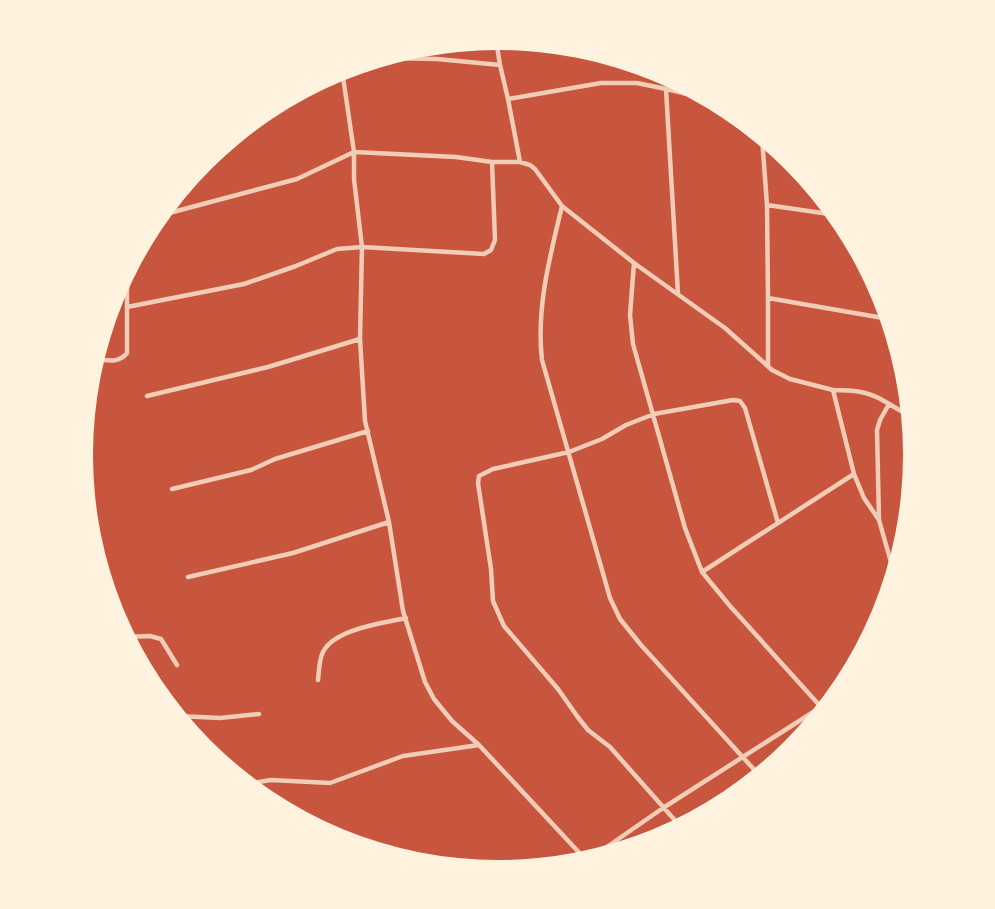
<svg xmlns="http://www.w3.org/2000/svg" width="995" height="909" viewBox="0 0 995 909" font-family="Lato,sans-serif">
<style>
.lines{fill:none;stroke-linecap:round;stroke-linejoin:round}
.minor{stroke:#f1ccb7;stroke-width:4.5}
</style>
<rect width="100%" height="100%" fill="#c8553d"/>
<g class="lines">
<path class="minor" d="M 496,39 L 500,65 L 508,99
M 380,58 L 437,59 L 500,65
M 342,70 L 354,152 L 354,179 L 362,247 L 360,339 L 365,421 L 389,522 L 403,611 L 425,682 L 434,699 L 452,721 L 479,745 L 586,860
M 303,90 L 311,85
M 762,137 L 767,205
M 520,162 L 508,99 L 601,83 L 637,83 L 666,89
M 562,206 C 550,256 536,308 542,360 L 610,598 L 620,619 L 641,645 L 759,775
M 158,216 L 297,179 L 354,152 L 456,157 L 492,162 L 520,162 L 530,165 L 535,169 L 562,206 L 634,263 L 725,328 L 772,370 L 790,379 L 833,390
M 634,263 L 630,315 L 633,344 L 685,528 L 702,572 L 854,474
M 678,294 L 666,89 L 709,99
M 768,298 L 767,205 L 836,215
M 127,307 L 244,284 L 296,266 L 337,249 L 362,247 L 484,254 L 491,250 L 495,240 L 492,162
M 94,359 C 107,360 118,364 127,353 L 127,270
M 768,366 L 768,298 L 889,319
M 147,396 L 268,367 L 360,339
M 172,489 L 251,470 L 275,459 L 368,431
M 879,520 L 877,430 L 880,420 L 889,404
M 702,572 L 730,606 L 821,707 L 830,701
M 894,573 L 879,520 L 864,498 L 854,474 L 833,390 C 852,390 868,391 884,401 C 893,406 900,411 909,415
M 188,577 L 293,553 L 389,522
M 126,637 L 150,636 L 161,639 L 177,665
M 318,680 C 319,671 319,660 323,652 C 334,629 383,623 406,618
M 178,716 L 220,718 L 259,714
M 247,784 L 271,780 L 330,783 L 403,756 L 479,745
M 680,826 L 610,747 L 588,730 L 577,716 L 558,689 L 504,626 L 493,601 L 491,569 L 478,483 L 479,476 L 493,469 L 569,452 L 602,439 L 626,425 L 654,414 L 733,400 L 740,401 L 745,408 L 778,523
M 591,858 L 663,808 L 821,707 L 823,709"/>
</g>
<path d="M0 0H995V909H0ZM93 455a405 405 0 1 1 810 0a405 405 0 1 1-810 0Z" fill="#fff3e0" fill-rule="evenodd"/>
</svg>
